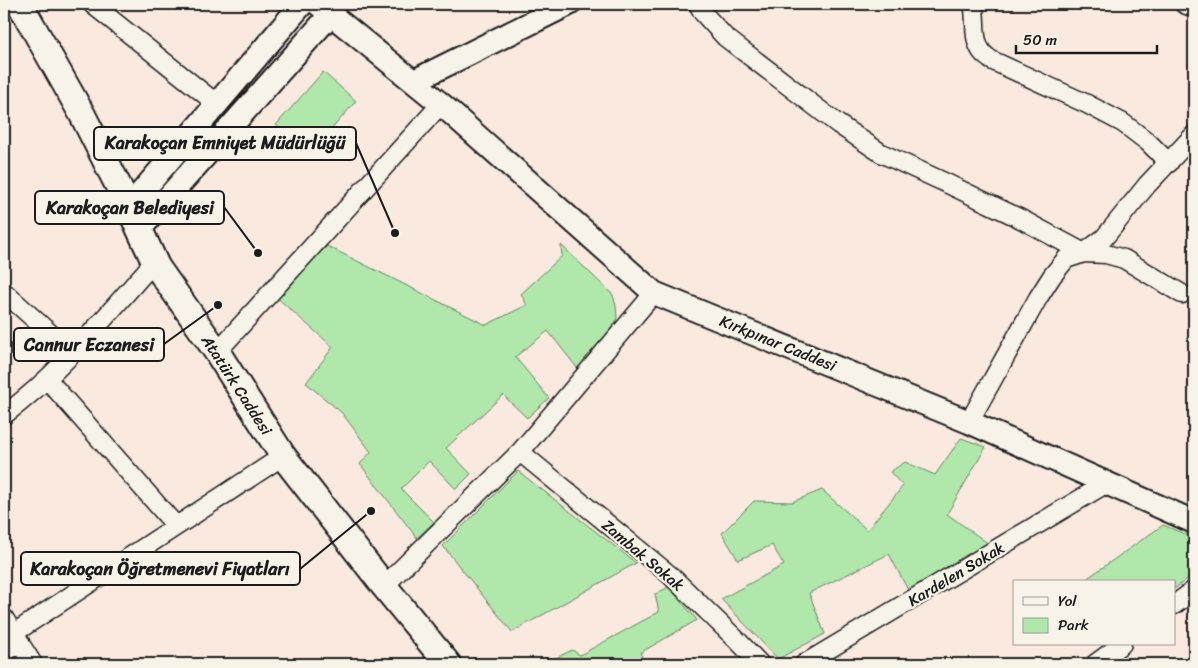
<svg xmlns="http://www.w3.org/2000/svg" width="1198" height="668" viewBox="0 0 1198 668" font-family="Sriracha,sans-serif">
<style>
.green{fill:#b0e8ab;stroke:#668264}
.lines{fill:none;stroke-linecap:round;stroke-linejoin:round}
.minor-casing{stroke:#1c1c1c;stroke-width:21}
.tertiary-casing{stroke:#1c1c1c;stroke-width:26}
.secondary-casing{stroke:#1c1c1c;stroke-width:29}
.minor{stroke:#f7f3e8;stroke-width:18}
.tertiary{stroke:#f7f3e8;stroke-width:22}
.secondary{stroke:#f7f3e8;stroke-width:25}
.labels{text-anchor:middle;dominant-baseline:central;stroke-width:4.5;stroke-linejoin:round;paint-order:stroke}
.street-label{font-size:16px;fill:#1c1c1c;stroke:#f7f3e8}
.leader{fill:none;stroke:#1c1c1c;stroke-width:2}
.callout-dot{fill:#1c1c1c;stroke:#f7f3e8;stroke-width:2}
.callout{fill:#f7f3e8;stroke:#1c1c1c;stroke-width:2}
.callout-label{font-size:18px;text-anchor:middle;font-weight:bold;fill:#1c1c1c}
</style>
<rect width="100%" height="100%" fill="#f9e9df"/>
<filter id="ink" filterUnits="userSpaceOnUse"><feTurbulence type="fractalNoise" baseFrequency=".02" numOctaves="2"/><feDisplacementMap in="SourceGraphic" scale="10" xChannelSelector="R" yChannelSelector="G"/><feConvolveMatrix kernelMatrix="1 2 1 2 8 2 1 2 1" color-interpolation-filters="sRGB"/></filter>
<g filter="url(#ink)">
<path class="green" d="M 323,72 L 356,101 L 310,154 L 276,125 Z
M 561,245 L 613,295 L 616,306 L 617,317 L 615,326 L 578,369 L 548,331 L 515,357 L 549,398 L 527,418 L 503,395 L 446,448 L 471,474 L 456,489 L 429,461 L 401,489 L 434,522 L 417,538 L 360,464 L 371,452 L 342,413 L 306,383 L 333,347 L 275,296 L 327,246 L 486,325 L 527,305 L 521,294 L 562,256 Z
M 961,438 L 986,447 L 947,514 L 989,544 L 909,592 L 889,554 L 809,593 L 825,634 L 778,659 L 721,599 L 784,565 L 772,545 L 738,560 L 722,533 L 754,501 L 792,502 L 822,490 L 867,530 L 903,486 L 890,472 L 905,462 L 935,475 Z
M 518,471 L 636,563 L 512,632 L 443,546 Z
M 1163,525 L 1194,538 L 1194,574 L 1174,589 L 1174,582 L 1082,582 Z
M 669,587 L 697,620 L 640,653 L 646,664 L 552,664 L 550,661 L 572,650 L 580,655 L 659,612 L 655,594 Z"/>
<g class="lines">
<g class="minor-casing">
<path id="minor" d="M 92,4 L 217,104
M 698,4 L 703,13 L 725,37 L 838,124 L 881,153 L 946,183 L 1021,219 L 1084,253 L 1106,254 L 1124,259 L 1182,294
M 973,4 C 977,19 972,39 982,52 C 984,55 989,58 991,60 L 1087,104 L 1123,123 L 1148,142 L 1169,163
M 1184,4 L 1194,8
M 4,292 L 72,353
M 217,352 L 441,104
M 47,379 L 176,526
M 4,415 C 61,373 107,314 154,262
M 969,422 L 1038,298 L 1052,276 L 1066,259 L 1084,253 L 1104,238 L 1147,185 L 1194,135
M 520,452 L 671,576 L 740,643 L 760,664
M 384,586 L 520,452 L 654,293
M 1174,605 L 1194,590
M 4,618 L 33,664
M 14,633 L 283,456
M 4,653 L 20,642
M 804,664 L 1107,483
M 1095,664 L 1122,644"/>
</g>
<g class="tertiary-casing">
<path id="tertiary" d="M 318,4 L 441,104 L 654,293 L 969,422 L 1194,522
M 414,81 L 569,4
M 129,207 L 302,4
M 139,230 L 331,14"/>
</g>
<g class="secondary-casing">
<path id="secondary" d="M 20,4 L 82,114 L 129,207 L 157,267 L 217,352 L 283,456 L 384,586 L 448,664"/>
</g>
<use href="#minor" class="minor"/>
<use href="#tertiary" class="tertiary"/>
<use href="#secondary" class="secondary"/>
</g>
</g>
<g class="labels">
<g class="street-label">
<text transform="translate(778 343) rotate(22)">Kırkpınar Caddesi</text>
<text transform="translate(237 385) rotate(57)">Atatürk Caddesi</text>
<text transform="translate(643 555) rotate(40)">Zambak Sokak</text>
<text transform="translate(956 574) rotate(-31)">Kardelen Sokak</text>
</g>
</g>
<path class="leader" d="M395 233L356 143M258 253L224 207M218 305L164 344M371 511L300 569"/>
<g class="callout-dot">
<circle cx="395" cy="233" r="5"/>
<circle cx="258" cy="253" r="5"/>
<circle cx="218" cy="305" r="5"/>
<circle cx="371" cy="511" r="5"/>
</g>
<g class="callout">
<rect x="94" y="127" width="262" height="33" rx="5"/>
<rect x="35" y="191" width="189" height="33" rx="5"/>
<rect x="14" y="328" width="150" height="33" rx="5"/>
<rect x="21" y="552" width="279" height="33" rx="5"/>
</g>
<g class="callout-label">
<text x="225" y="149">Karakoçan Emniyet Müdürlüğü</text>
<text x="130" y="214">Karakoçan Belediyesi</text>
<text x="89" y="351">Cannur Eczanesi</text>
<text x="160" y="575">Karakoçan Öğretmenevi Fiyatları</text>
</g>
<rect width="1198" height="668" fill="none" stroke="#f7f3e8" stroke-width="20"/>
<rect x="10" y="10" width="1178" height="648" fill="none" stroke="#1c1c1c" stroke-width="2" filter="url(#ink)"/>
<rect x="1013" y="580" width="162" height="65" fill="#f7f3e8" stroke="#9f9d96"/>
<rect x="1023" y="597" width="25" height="8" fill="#f7f3e8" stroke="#9f9d96"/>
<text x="1058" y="606" font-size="15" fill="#1c1c1c">Yol</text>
<rect x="1023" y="618" width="25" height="15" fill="#b0e8ab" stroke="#9f9d96"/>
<text x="1058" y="630" font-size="15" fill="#1c1c1c">Park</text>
<path d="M1016 45v8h141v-8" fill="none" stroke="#1c1c1c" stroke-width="2.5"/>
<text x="1023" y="45" font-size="15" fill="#1c1c1c" stroke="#f7f3e8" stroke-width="4" paint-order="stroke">50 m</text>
</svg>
